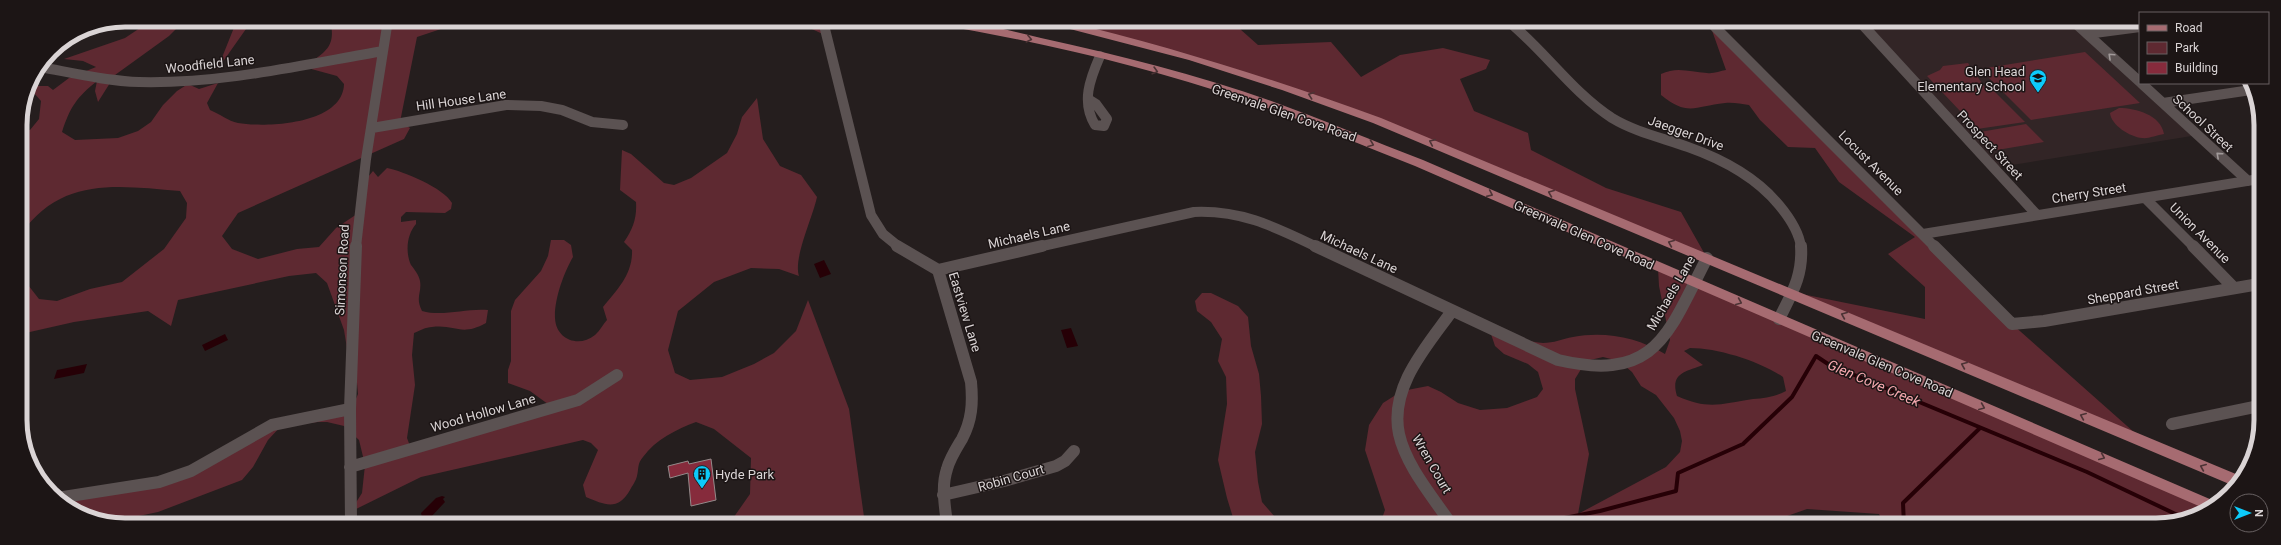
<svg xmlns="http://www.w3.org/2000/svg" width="2281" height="545" viewBox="0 0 2281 545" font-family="Roboto,sans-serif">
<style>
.built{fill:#322526}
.green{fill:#5e2931;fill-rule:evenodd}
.water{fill:#260006}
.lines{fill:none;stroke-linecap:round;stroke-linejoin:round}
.stream{stroke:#260006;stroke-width:4}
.building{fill:#862b3c;stroke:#948b8b}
.street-far1{stroke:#5b5252;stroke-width:10}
.street{stroke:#5b5252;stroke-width:12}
.primary{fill:#a66b71;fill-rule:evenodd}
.oneway{stroke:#4c3335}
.oneway2{stroke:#a19a9a}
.labels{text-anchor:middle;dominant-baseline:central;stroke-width:3;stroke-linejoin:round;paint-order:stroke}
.street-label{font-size:13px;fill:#dad4d5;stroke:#1c1515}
.poi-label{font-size:13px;fill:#dad4d5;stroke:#1c1515;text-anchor:end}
.water-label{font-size:14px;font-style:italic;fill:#f8aab1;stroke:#1c1515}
.rim{fill:none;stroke:#dad4d5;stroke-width:5}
</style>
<rect width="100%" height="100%" fill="#251e1e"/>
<path class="built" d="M 1860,22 L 2074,22 L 2198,135 L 1993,168 Z"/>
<path class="green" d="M 152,20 L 185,20 L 169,36 L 115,75 L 98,102 L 95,91 L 97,81 C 77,97 70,107 62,132 L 75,140 L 118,138 L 138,131 L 151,122 L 163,105 L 177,91 L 188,84 L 199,89 L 218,83 L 207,103 L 210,110 C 220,114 228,121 238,123 C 268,128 343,124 344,84 L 337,76 L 304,67 C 324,52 337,48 330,20 L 476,20 L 459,23 L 417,37 L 400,122 L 410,128 L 404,139 L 238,213 L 222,236 L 232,249 L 258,259 L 297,249 L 319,247 L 336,228 L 360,212 L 363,183 L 373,171 L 378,177 L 387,168 C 403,171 444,188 452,203 L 451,209 L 445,213 L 406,212 L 401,217 L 401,222 L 416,220 L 416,224 C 407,234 405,252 411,265 C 414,269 419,275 420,281 C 422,293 415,297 422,311 C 443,317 466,308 488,310 L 486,323 C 461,337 455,324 432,327 C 426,327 419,331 414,333 L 412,355 L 415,385 L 407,438 L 410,446 L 552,407 L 530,391 L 508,383 L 508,370 L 511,361 L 511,311 L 515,300 L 541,271 L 548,256 L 551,240 L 564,240 L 571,245 L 573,257 C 564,272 554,300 555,318 C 556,340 579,348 595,335 C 600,331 603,324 607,320 L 603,307 C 617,290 633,274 632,250 L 624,242 C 633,229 637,218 636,202 L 620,190 L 622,150 L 631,154 L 664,183 L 674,185 L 691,178 L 727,153 L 737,134 L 742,117 L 757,98 L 763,139 L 780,166 L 801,175 L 817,197 C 813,217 793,258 799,276 L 779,269 L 751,268 L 714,282 L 678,311 L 668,350 L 675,373 L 690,380 L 722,377 L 754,364 L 774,353 L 796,331 L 808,300 L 849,409 L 865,524 L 729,524 L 750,494 L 751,458 L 714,429 L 696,422 C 677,429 655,440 643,457 C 637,464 639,468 637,476 C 636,481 632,486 630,490 C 618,511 605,505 586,497 L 583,485 L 598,450 L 591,443 L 583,440 L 421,477 L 350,512 L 362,493 L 365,465 L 359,440 L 344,426 L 327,422 L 318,422 L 281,426 L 268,440 L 253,467 L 242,480 L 158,512 L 105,523 L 60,499 L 160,483 L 271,427 L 353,406 L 358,394 L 357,383 L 351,373 L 344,330 L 327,283 L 316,273 L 289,276 L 178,300 L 171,326 L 148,311 L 74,322 L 21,334 L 21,276 L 39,299 L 57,301 L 90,289 L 122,282 L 164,249 L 186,218 L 187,203 L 180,191 C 118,186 62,176 21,234 L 20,129 L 30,130 L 39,119 L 41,101 L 34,93 L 32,86 L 48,86 L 53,90 L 69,78 L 96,67 L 83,61 L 64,59 L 125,38 Z
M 237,20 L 246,20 L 246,29 L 217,70 Z
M 779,21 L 823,21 L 827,36 L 801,24 Z
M 1091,21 L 1231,21 L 1258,45 L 1331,42 L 1361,77 L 1400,55 L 1443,48 L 1490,60 L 1486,69 L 1460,79 L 1474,111 L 1528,133 L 1531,150 L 1606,188 L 1681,212 L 1707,258 L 1337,104 L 1080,27 Z
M 1709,22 L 2012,324 L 2144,441 L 1792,292 L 1925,319 L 1925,287 L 1888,254 L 1915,237 L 1839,182 L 1815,148 L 1788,147 L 1760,120 L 1749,105 C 1741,104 1733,102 1725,103 C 1695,106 1688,117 1661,95 L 1661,74 C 1677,66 1690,72 1707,73 C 1713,74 1720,71 1726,70 Z
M 2085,52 L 2140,103 L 2031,120 L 1980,69 Z
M 1968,63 L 1986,89 L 1994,91 L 2025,122 L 1977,129 L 1927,76 L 1940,70 L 1943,66 Z
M 2119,108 C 2136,108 2161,115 2164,134 C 2157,135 2148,139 2142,138 C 2130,137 2111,125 2110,113 Z
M 2026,124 L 2044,142 L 1997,150 L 1980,132 Z
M 1658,268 L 2214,506 L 2196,517 L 2162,525 L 1884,525 L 1879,514 L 1807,509 L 1765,524 L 1380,524 L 1385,510 L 1365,450 L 1369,425 L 1383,403 L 1402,391 L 1428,386 L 1441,392 L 1458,403 L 1480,410 L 1507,408 L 1537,397 L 1543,389 L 1538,372 L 1528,364 L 1504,354 L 1495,346 L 1489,328 C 1506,333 1525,342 1543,343 C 1554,343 1562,339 1573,337 C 1604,331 1637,337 1665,354 L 1670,340 L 1659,286 ZM 1690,348 C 1718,348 1759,361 1783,377 L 1786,391 C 1774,397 1765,398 1753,399 C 1721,404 1708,410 1677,396 C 1670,373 1685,372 1703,365 L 1684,351 ZM 1603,357 L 1619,361 L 1632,372 L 1641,386 L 1656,395 L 1674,418 L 1680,431 L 1682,441 L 1680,452 L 1666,467 L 1578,514 L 1589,454 L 1575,389 L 1575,379 L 1586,361 Z
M 1202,293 L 1211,293 L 1238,306 L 1248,317 L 1251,346 L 1259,374 L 1261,396 L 1262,424 L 1255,452 L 1258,482 L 1262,502 L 1281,524 L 1235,524 L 1227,498 L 1218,460 L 1227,404 L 1226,377 L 1218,361 L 1222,339 L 1211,322 L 1197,311 L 1195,301 Z"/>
<path class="water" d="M 824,260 L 831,274 L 820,278 L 814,264 Z
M 1071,328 L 1078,346 L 1067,348 L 1061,330 Z
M 225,334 L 228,340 L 205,351 L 202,345 Z
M 87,364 L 84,373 L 54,379 L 57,370 Z
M 442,496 L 445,497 L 443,499 L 445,502 L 430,518 L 422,517 L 421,513 L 436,498 Z"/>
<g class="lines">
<path class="stream" d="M 1534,524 L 1600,511 L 1676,491 L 1678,473 L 1743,444 L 1792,397 L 1816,356 L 1828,364 L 2087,472 L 2186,519
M 1904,525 L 1903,503 L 1980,428"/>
</g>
<path class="building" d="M 711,459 L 716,500 L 691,506 L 688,473 L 670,478 L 668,466 L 688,461 L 689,464 Z"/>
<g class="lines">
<path class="street-far1" d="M 823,21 L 871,215 L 883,234 L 899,247
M 1508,21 C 1545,51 1572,92 1612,118 C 1635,132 1663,138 1688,147 C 1722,159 1756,177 1779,205 C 1789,217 1799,232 1801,247
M 1710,22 L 1935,247
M 1860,22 L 2037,215
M 2074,22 L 2140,82
M 2087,34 L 2140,27
M 40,67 C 73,73 106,81 139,82 C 221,84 302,65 383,51
M 2141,83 L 2248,181
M 1088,99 L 1096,104 L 1107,119 L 1104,126 L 1095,125 C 1081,102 1090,79 1100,56
M 2163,103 L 2251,90
M 372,128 L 506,105 L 541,106 L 562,110 L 592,122 L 623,125
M 2145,198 L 2194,247
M 1923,234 L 2259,179
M 356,247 L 366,159 L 388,20
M 1038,247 L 1194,212 C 1242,210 1275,227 1317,247"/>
<path class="street" d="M 897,246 L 938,270 L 971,382 C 973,403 972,420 962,439 C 956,449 950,458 947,469 C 941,487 945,506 947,524
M 1315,246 L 1558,360 C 1657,383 1668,333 1707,258
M 1934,246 L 2012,324 L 2044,321 L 2259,284
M 2193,246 L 2234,288
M 938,270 L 1042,246
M 1779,319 C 1792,293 1803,276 1801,246
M 2172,424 L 2259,406
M 350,467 L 578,400 L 617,375
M 943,495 L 1004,481 L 1056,466 L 1065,461 L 1074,451
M 57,498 L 159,482 L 191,471 L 272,425 L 350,409
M 351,523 L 350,409 L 356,246
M 1451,524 C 1433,497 1406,466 1399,434 C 1389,387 1427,346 1452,311"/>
<path class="primary" d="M 931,21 C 967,18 1006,30 1041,38 C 1119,55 1198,75 1274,102 C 1324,120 1373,141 1423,160 L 2219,503 L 2208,510 L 1415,166 C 1359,144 1303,120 1245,100 C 1144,66 1041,42 936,24 Z
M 1046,21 L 1064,21 C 1172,47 1277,80 1381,118 L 2243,477 L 2234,486 L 1373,123 L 1282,90 L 1189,60 L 1047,23 Z"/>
</g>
<defs><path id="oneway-chevron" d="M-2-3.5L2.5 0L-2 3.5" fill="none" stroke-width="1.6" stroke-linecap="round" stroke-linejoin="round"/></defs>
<g class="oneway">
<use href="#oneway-chevron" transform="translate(1029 39) rotate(13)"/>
<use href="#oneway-chevron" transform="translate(1155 71) rotate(16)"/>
<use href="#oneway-chevron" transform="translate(1311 95) rotate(-160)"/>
<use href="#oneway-chevron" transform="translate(1432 142) rotate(-156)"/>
<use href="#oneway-chevron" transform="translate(1371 144) rotate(21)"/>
<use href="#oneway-chevron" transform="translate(1551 193) rotate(-158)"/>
<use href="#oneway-chevron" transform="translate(1490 194) rotate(24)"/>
<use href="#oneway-chevron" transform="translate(1671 243) rotate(-157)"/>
<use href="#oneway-chevron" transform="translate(1739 302) rotate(23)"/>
<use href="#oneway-chevron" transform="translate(1844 315) rotate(-157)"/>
<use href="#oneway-chevron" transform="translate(1964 365) rotate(-157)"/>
<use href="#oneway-chevron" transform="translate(1982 407) rotate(23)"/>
<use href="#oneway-chevron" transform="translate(2083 416) rotate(-157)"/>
<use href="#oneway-chevron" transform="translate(2102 457) rotate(23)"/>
<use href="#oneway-chevron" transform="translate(2203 467) rotate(-157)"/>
</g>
<g class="oneway2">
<use href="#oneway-chevron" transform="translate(2111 56) rotate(-137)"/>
<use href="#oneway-chevron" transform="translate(2219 155) rotate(-138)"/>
</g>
<defs>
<g id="school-pin" transform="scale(0.9)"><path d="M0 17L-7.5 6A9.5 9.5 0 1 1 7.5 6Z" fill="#0dcafa" stroke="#1c1515"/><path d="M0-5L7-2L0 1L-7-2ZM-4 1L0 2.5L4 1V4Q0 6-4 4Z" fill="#111"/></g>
<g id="building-pin" transform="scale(0.9)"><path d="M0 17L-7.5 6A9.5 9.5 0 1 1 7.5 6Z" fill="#0dcafa" stroke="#1c1515"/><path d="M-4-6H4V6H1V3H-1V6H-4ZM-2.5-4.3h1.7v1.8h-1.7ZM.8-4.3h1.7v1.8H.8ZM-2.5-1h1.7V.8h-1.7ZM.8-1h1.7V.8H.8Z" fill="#111"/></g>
</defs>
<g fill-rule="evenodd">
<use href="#school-pin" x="2038" y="78"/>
<use href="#building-pin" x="702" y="474"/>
</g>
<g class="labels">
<g class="street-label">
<text transform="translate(210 64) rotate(-6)">Woodfield Lane</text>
<text transform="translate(461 100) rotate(-8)">Hill House Lane</text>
<text transform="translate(1284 113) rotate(19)">Greenvale Glen Cove Road</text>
<text transform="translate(2203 123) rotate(43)">School Street</text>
<text transform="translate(1686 133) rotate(20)">Jaegger Drive</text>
<text transform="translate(1990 145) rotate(47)">Prospect Street</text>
<text transform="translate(1871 163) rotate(45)">Locust Avenue</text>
<text transform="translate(2089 193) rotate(-9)">Cherry Street</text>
<text transform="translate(2200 233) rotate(45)">Union Avenue</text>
<text transform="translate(1029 235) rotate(-13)">Michaels Lane</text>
<text transform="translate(1584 235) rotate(24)">Greenvale Glen Cove Road</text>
<text transform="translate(1359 252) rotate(25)">Michaels Lane</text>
<text transform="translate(342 270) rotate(-87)">Simonson Road</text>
<text transform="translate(2133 292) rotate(-10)">Sheppard Street</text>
<text transform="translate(1671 293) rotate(-60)">Michaels Lane</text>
<text transform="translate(965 312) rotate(73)">Eastview Lane</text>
<text transform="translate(1882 364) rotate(23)">Greenvale Glen Cove Road</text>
<text transform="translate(483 413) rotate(-16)">Wood Hollow Lane</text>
<text transform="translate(1432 464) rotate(60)">Wren Court</text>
<text transform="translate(1011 478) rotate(-16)">Robin Court</text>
</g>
<g class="poi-label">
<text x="2025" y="71">Glen Head<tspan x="2025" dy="15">Elementary School</tspan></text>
<text x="715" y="474" text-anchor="start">Hyde Park</text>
</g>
<g class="water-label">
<text transform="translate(1874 383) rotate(23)">Glen Cove Creek</text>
</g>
</g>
<path d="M0 0H2281V545H0ZM125 27H2156A98 98 0 0 1 2254 125V420A98 98 0 0 1 2156 518H125A98 98 0 0 1 27 420V125A98 98 0 0 1 125 27Z" fill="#1c1515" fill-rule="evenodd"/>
<path class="rim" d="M125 27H2156A98 98 0 0 1 2254 125V420A98 98 0 0 1 2156 518H125A98 98 0 0 1 27 420V125A98 98 0 0 1 125 27Z"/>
<rect x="2139" y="12" width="130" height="72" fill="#1c1515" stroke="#686162"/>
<rect x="2147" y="25" width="20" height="6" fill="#a66b71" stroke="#686162"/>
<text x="2175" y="32" font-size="12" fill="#dad4d5">Road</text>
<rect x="2147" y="42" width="20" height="12" fill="#5e2931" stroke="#686162"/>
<text x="2175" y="52" font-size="12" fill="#dad4d5">Park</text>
<rect x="2147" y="62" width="20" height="12" fill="#862b3c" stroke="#686162"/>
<text x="2175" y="72" font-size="12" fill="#dad4d5">Building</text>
<g transform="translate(2249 513) rotate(90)"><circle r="19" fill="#1c1515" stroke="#686162"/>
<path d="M0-3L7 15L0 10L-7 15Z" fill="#0dcafa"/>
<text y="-6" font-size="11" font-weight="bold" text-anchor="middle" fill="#dad4d5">N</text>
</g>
</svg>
